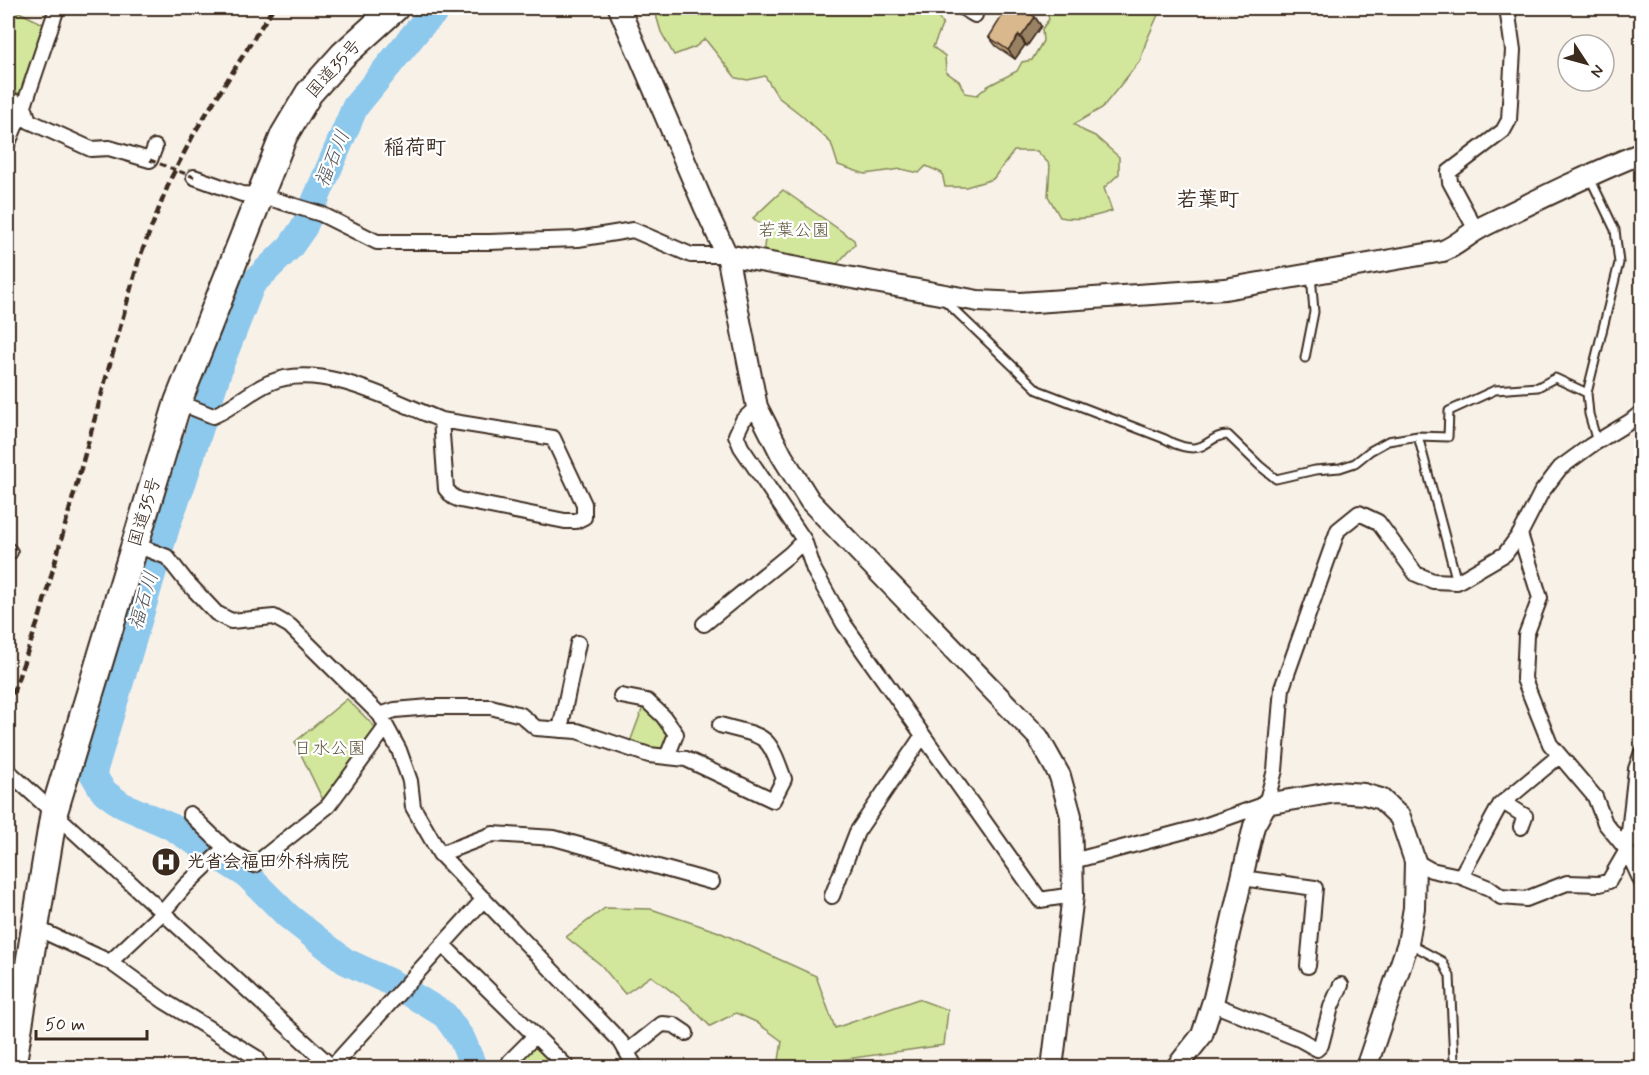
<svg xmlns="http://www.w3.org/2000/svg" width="1649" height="1075" viewBox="0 0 1649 1075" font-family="Mynerve,'Klee One',sans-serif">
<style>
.green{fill:#d2e79b;stroke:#86885c;stroke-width:1.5}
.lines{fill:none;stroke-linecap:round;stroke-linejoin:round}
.river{stroke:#8dc8ed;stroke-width:27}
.lane-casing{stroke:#3b2a1e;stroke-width:11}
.street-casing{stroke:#3b2a1e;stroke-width:18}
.secondary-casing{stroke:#3b2a1e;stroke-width:24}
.highway-casing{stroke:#3b2a1e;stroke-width:30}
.lane{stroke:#fff;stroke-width:7}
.street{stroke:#fff;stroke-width:14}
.secondary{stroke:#fff;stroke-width:20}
.highway{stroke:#fff;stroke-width:26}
.rail{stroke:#3b2a1e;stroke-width:4.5;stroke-dasharray:9 4.5;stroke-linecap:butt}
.path-bridge{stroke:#3b2a1e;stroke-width:3;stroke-dasharray:6 4.5;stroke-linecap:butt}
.wall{fill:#bb9e79;stroke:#3b2a1e;stroke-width:1.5}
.shaded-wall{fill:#998163;stroke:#3b2a1e;stroke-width:1.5}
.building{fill:#dab88d;stroke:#3b2a1e;stroke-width:1.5}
.labels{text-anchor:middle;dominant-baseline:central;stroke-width:4.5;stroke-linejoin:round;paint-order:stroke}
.street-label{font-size:18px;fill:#3b2a1e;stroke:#fff}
.park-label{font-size:18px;fill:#61593d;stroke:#fff}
.poi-label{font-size:18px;font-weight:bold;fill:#3b2a1e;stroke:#fff;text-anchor:start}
.water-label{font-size:20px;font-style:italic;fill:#54595c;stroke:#fff}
.quarter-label{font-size:21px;font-weight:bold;fill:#3b2a1e;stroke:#fff}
</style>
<rect width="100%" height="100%" fill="#f8f1e8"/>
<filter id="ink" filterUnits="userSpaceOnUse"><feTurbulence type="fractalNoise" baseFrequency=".0167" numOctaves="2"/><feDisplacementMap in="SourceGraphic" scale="12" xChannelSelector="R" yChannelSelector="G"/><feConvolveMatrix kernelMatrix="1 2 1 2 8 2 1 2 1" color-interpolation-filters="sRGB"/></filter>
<g filter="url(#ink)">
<path class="green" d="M 11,8 L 45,25 L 24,96 L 8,88 L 8,10 Z
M 654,8 L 929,8 L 943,23 L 933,47 L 945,56 L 946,72 L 959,81 L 965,93 L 977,95 L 988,86 L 1017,71 L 1022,62 L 1032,60 L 1043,41 L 1042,29 L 1049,19 L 1046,8 L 1161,8 L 1146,42 L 1140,61 L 1102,108 L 1074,124 L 1084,131 L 1095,136 L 1119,157 L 1119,174 L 1104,188 L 1112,211 C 1094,217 1079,221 1060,217 L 1048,196 L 1050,165 L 1037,151 L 1014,151 L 993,179 L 966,187 L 945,187 L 942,173 L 926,166 L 919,173 L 901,169 L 865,174 L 838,165 L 831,143 L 800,114 L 778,97 L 765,76 L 748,80 L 736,78 L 705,39 L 695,47 L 674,55 L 661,32 Z
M 783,190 L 854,240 L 855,244 L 837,264 L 763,257 L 766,229 L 753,218 Z
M 347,699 L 379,731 L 324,802 L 295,742 Z
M 643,707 L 661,720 L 670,734 L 662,753 L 630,742 Z
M 605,908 L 651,909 L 719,932 L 816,976 L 835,1028 L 918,999 L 948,1010 L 944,1045 L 825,1062 L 827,1067 L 778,1067 L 782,1041 L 756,1022 L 736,1013 L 710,1026 L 687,1003 L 651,976 L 625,994 L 601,965 L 566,937 Z
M 536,1045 L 561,1067 L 519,1068 L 517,1060 L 530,1048 Z"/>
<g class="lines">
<path class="river" d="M 439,8 L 420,27 L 355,107 L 304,227 L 290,247 L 252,284 L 222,360 L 183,482 L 168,522 L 93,774 L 103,791 L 122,805 L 170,826 L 248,876 L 288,916 L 345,961 L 394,984 L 445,1015 L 462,1039 L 474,1068"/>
<g class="lane-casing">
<path id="lane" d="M 1589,176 L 1615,230 L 1619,263 L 1587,393 L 1589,414 L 1597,442
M 943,299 L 1038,390 L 1165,439 C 1175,445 1191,451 1202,446 C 1212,441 1216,435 1228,435 L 1260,466 L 1276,479 L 1315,470 L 1340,468 L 1355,463 L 1370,451 L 1388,441 L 1418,436 L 1448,437 L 1449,411 L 1495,390 L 1538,387 L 1555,378 L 1587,393
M 1305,358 L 1314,312 L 1311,274
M 1418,436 L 1457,582
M 1631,846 L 1642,831
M 1410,944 L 1442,961 L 1450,976 L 1454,1061 L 1452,1068"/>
</g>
<g class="street-casing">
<path id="street" d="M 963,8 L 975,15
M 8,99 L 24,106 L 29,121 L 91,149 L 109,148 L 150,160 L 155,147
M 8,143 L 24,106 L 57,8
M 194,177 L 242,194 L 259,195 L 321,214 L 377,242 L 489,242 L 578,239 L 633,230 L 691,255 L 727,255
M 1476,230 L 1450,182 L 1449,172 L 1503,131 L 1509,120 L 1513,50 L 1507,8
M 178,402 L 213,416 C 234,407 249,392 269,383 C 320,360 393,401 441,420
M 757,407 L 743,420 L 736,435 L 741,447 L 804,540 L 814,570 L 844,624 L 1040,900 L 1073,895
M 441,420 L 553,438 L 584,504 L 584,517 L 576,521 L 565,521 L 460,500 L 453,497 L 446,489 Z
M 1520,534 L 1540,598 L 1526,635 L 1524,679 L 1550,744 L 1595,797 L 1605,823 L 1627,850 L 1642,883
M 136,545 L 167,557 L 185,580 L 216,613 L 231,621 L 274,617 L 290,626 L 380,715 L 399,750 L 410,781 L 413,807 L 440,854 L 621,1042 L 636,1068
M 8,550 L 10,552
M 704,624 L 790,554 L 804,540
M 621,696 L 647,701 L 663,716 L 676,734 L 667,757
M 380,715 L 395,710 L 430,707 L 491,707 L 521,715 L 536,728 L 577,731 L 649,755 L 686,759 L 773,800 L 784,779 C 767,731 766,738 720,725
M 560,730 L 578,643
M 8,771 L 333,1068
M 1503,802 L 1525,816 L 1521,827
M 190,814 L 225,848 L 254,865 L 328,806 L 386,727
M 440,854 L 493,834 L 554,838 L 712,882
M 1073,861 L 1204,826 L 1266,804 L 1275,770 L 1282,688 L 1338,530 L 1359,513 L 1378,522 L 1416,574 L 1433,581 L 1457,582 L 1505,554 L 1520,534 L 1541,493 L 1560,468 L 1590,446 L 1631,421 L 1642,412
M 1415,861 L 1431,870 L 1459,876 L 1489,888 L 1501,897 L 1526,899 L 1567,883 L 1600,884 L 1609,881 L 1627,850 L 1636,769 L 1642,752
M 1461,876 L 1500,805 L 1559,756
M 1242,878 L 1315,888 L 1308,966
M 832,896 L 857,832 L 923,735
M 34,927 L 110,962 L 164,1001 L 257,1058 L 261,1068
M 443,945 L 568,1068
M 110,962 L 162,913 L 185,886 L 225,848
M 1213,1004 L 1299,1039 L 1317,1049 L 1321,1045 L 1331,1007 L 1341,985
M 627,1052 L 662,1024 L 674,1025 L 686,1033
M 331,1068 L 484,899
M 514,1068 L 510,1061 L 535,1036"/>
</g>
<g class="secondary-casing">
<path id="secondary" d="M 619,8 L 705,208 L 727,255 L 757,407 L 782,456 L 810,501 L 1038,737 L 1060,776 L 1071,816 L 1073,895 L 1053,1060 L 1054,1068
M 727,255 L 978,301 L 1020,303 L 1225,289 L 1443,251 C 1458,245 1468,234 1482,227 C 1535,201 1587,175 1642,153
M 1176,1068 L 1202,1035 L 1214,998 L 1254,826 L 1266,804 L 1336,792 L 1364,794 L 1381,799 L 1400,817 L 1415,861 L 1414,908 L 1408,943 L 1366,1068"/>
</g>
<g class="highway-casing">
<path id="highway" d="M 12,1068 L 54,812 L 178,402 L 284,135 L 309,93 L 343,55 L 395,8"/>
</g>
<use href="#lane" class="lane"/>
<use href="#street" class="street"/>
<use href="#secondary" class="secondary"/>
<use href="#highway" class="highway"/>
<path class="rail" d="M 8,707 L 40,616 L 139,259 L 171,178 L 196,130 L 273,8"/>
<path class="path-bridge" d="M 150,160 L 194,177"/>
</g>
<path class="wall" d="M 1035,17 L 1041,26 L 1027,46 L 1025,45 L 1015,59 L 996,46 L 989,37 Z"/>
<path class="shaded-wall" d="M 1035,17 L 1041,26 L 1027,46 L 1021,37 Z
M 1019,35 L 1025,45 L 1015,59 L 1008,50 Z"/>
<path class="building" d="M 1007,8 L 1022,8 L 1035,17 L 1021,37 L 1019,35 L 1008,50 L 989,37 Z"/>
</g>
<defs>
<g id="hospital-disc" transform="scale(1.5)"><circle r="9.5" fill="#3b2a1e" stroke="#fff"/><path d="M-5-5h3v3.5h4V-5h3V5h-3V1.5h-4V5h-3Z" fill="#fff"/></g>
</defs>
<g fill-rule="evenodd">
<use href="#hospital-disc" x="166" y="862"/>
</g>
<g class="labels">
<g class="street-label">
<text transform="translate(334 69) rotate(-48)">国道35号</text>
<text transform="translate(145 512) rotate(-73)">国道35号</text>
</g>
<g class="park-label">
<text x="794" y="231">若葉公園</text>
<text x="330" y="749">日水公園</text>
</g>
<g class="poi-label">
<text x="187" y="862">光省会福田外科病院</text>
</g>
<g class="water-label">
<text transform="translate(333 159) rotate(-67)">福石川</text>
<text transform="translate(144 601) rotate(-73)">福石川</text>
</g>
<g class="quarter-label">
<text x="415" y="148">稲荷町</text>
<text x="1208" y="200">若葉町</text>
</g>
</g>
<rect width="1649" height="1075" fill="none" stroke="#fff" stroke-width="30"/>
<rect x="15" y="15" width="1619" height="1045" fill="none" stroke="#3b2a1e" stroke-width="2" filter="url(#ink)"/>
<g transform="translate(1586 63) rotate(126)"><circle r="28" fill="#ffffff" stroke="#b1aaa5" stroke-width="1.5"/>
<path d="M0-4.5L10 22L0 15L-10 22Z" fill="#3b2a1e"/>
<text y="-9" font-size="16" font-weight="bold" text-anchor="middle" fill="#3b2a1e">N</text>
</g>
<path d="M36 1030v9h111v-9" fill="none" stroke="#3b2a1e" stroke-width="3"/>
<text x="45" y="1030" font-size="18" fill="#3b2a1e" stroke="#ffffff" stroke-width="4.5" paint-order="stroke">50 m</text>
</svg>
